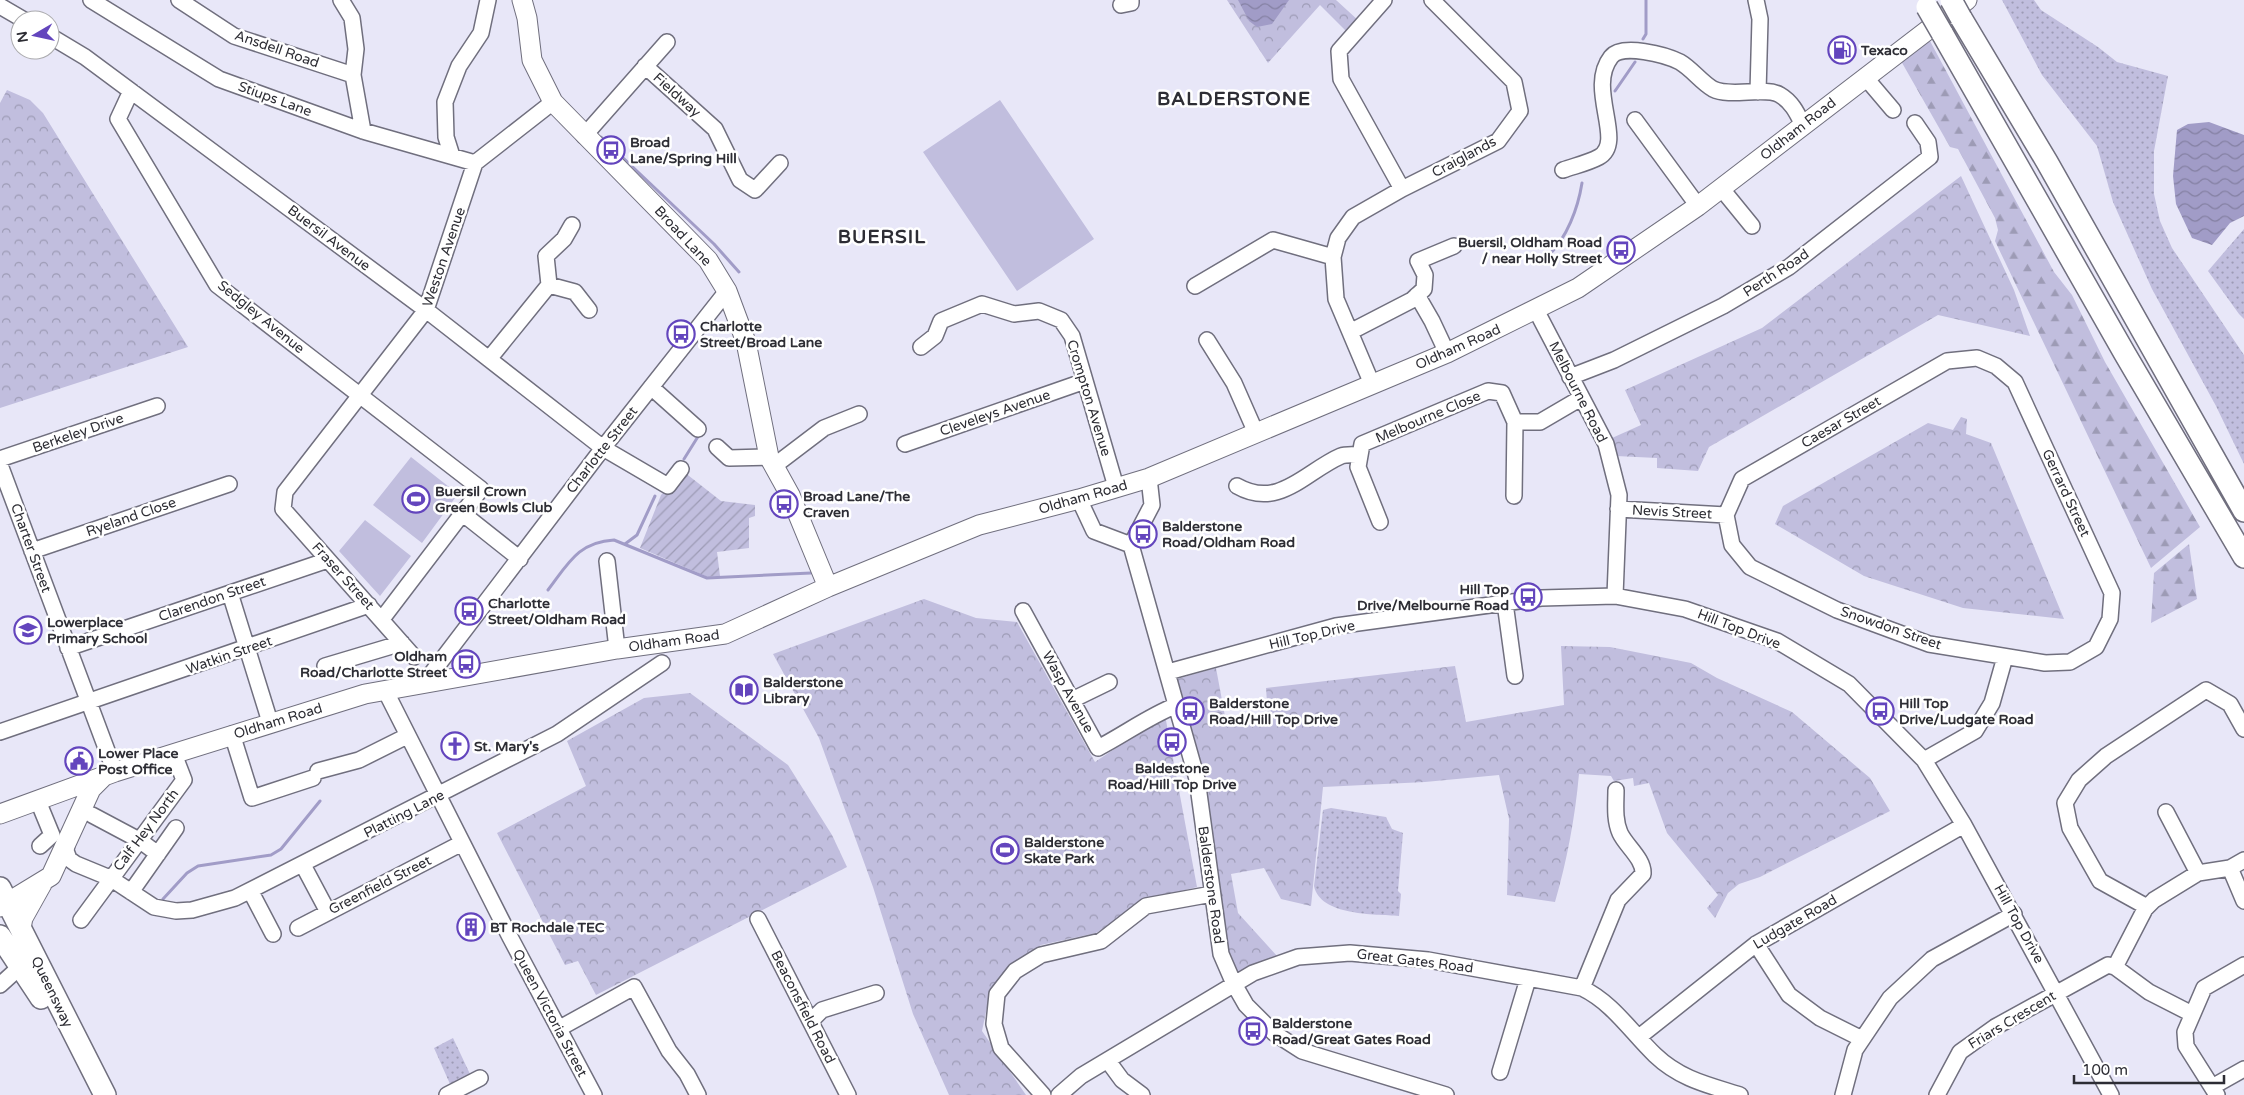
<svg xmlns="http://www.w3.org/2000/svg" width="2244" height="1095" viewBox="0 0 2244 1095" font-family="'Varela Round',sans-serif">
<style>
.grass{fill:url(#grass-dots)}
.forest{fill:url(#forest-firs)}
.park{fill:url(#park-crowns)}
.garden{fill:url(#garden-furrows)}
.pitch{fill:#c1bede}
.water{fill:url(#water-waves)}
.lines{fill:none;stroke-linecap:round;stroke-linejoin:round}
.stream{stroke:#a19cc7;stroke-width:3}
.minor-casing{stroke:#706f7e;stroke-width:18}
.major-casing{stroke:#706f7e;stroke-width:21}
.highway-casing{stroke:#706f7e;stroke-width:24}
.minor{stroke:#fff;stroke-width:15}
.major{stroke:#fff;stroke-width:19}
.highway{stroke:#fff;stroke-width:21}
.highway-bridge-casing{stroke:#706f7e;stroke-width:24;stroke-linecap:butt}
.highway-bridge{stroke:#fff;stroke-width:21}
.labels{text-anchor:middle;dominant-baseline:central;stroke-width:5;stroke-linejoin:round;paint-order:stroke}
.street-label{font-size:14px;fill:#2d2d34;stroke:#fff}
.poi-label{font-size:14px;font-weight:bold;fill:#2d2d34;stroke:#fff;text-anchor:start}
.district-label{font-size:19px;font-weight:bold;letter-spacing:1px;fill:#2d2d34;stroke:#fff}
</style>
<defs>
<pattern id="grass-dots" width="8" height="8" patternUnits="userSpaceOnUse" patternTransform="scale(1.25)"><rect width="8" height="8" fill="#c1bede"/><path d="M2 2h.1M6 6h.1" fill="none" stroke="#9d9bb5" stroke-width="1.8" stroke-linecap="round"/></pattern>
<pattern id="forest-firs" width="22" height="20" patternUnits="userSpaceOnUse" patternTransform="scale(1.25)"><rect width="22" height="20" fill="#c1bede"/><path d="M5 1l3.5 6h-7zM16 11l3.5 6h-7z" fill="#9d9bb5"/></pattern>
<pattern id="park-crowns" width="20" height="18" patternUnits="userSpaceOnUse" patternTransform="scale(1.25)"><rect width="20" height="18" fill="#c1bede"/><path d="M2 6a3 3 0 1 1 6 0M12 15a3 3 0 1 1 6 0" fill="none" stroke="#9d9bb5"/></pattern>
<pattern id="garden-furrows" width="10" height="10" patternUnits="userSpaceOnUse" patternTransform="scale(1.25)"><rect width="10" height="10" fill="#c1bede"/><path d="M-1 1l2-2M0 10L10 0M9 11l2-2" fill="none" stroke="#9d9bb5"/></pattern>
<pattern id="water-waves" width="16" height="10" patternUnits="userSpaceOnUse" patternTransform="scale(1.25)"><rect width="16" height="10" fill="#a19cc7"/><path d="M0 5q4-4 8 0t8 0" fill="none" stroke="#8480a2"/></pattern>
</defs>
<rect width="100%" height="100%" fill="#e8e7f8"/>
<path class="grass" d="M 2002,0 L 2034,0 L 2041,10 L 2098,47 L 2117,62 L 2168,76 L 2154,151 L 2154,194 L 2160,221 L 2172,248 L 2244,355 L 2244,464 L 2216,406 L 2152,289 L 2113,202 L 2097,146 L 2042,75 Z
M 2244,229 L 2244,319 L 2239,314 L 2208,271 Z
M 1331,808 L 1386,817 L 1392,829 L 1403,833 L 1398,891 L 1401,894 L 1399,916 C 1375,914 1320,916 1314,886 L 1323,810 Z
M 453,1038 L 470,1074 L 450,1084 L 434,1048 Z"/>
<path class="forest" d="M 1930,41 L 2054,272 L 2072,295 L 2105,362 L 2200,527 L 2151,568 L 1995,241 L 1998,230 L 1995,218 L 1958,149 L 1950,147 L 1901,61 Z
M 2189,544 L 2197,599 L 2151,623 L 2154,573 Z"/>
<path class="park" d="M 1227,0 L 1336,0 L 1359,21 L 1349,34 L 1320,5 L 1268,63 Z
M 7,90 L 30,100 L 43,113 L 188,347 L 0,408 L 0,103 Z
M 1961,176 L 2014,290 L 2030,336 L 1938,315 L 1709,447 L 1698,471 L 1657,468 L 1657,458 L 1616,456 L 1612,438 L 1641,425 L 1625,390 L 1762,328 Z
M 1961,417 L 1967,419 L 1966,434 L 1991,443 L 2064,619 L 1963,608 L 1864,576 L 1775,524 L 1783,506 L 1928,423 L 1953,430 Z
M 924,599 L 976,618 L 1017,622 L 1095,762 L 1165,715 L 1197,887 L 1146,900 L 1096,933 L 1041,945 L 991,988 L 982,1031 L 1026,1095 L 949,1095 L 913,1014 L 873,887 L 819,738 L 773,654 Z
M 1561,646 L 1610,647 L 1691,663 L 1717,678 L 1792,712 L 1870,778 L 1890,811 L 1760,877 L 1739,884 L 1728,893 L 1715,918 L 1707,908 L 1718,895 L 1667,833 L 1649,783 L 1634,786 L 1633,778 L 1614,781 L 1611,776 L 1579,774 C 1575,818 1567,860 1555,902 L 1507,895 L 1509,819 L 1499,775 L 1425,782 L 1323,787 L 1311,906 L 1281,899 L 1264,868 L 1231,874 L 1238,913 L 1277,956 L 1234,975 L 1225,949 L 1203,774 L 1177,679 L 1216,668 L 1227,727 L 1268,717 L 1266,688 L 1455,666 L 1466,722 L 1564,705 Z
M 690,693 L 788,765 L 832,835 L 847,867 L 596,995 L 578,961 L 565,965 L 497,833 L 586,786 L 567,741 L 644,698 Z"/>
<path class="garden" d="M 684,472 L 721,501 L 755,505 L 755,516 L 749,518 L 749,548 L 717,552 L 720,576 L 708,577 L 640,548 L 661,495 Z"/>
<path class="pitch" d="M 1000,100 L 1094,239 L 1017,291 L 923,152 Z
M 411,457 L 458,494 L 422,543 L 373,505 Z
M 365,520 L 411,556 L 380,596 L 339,551 Z
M 1006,829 L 1009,832 L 999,843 L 1005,848 L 1013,839 L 1026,852 L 1008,872 L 984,849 L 983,844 L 989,838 L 996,839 Z"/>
<path class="water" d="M 1238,0 L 1289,0 L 1272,24 L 1257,27 L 1249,21 Z
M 2209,122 L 2244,135 L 2244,216 L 2230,223 L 2212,245 L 2192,238 L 2176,204 L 2173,176 L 2177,130 L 2188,124 Z"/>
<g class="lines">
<path class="stream" d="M 1643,39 L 1646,34 L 1646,0
M 1615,91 L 1635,62
M 601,137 L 714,244 L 739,272
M 1548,256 C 1567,238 1578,208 1582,183
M 684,459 L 699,435
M 625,544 L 637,535 L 655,496
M 548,590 C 568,564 578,542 614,540 L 707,578 L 811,573
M 163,899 L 187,873 L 198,866 L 271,855 L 281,849 L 320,801"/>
<g class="minor-casing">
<path id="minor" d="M 91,0 L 219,79 L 363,131 L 475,163
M 179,0 L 234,36 L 353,75
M 341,0 L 352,18 L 356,49 L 353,75 L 363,131
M 1384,0 L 1339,51 L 1341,79 L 1402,189
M 1756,0 L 1760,19 L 1758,92
M 1121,5 L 1131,3 L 1131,0
M 0,6 L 24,20
M 50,36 L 85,57 L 426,310 L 603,448 L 668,486 L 681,469
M 645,66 L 715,129 L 740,180 L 755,190 L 780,163
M 1865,77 L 1893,110
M 131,91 L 118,119 L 217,285 L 481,489 L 382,619
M 1635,120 L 1698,206
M 584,136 L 667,42
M 452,156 L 446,137 L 445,102 L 459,66 L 481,33 L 488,0
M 1563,170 C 1574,166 1588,163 1599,157 C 1626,142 1586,89 1611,57 C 1622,43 1666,55 1680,62 C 1692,69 1701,82 1713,89 C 1730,98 1766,86 1780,95 C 1792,102 1797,113 1803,125
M 1721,188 L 1752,226
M 549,285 L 575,292 L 589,310
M 1195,286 L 1273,240 L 1333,257
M 1417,295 L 1432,321 L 1447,353
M 1536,310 L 1606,444 L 1619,495 L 1615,596
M 1350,332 L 1412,300 L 1424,289 L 1425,275 L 1418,261 L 1454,246
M 1207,340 L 1234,383 L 1256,433
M 921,347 L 935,336 L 941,321 L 982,304 L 1014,314 L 1039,311 L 1061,320 L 1072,336 L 1116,487
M 1977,358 L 1996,366 L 2015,382 L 2112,593 L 2110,619 L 2096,647 L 2070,662 L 2045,663 L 1929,644 L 1837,610 L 1750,567 L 1732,545 L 1726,515 L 1742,479 L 1947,361 Z
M 489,359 L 549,285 L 546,256 L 564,239 L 572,225
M 1570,377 L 1614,360 L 1723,306 L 1789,267 L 1930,157 L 1928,142 L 1915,123
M 1372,384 L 1336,299 L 1333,257 L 1338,238 L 1353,217 L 1402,189 L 1498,141 L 1520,111 L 1514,82 L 1432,0
M 651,387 L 698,429
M 905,444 L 1085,381
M 717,447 L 729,458 L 769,457
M 0,459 L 157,406
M 0,465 L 115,772
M 774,466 L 824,428 L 859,414
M 1237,486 C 1279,510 1306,471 1341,456 C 1346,454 1355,455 1360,455
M 1514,496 L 1515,422
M 1079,499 L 1094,531 L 1131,545
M 1618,509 L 1726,515
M 462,513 L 520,559
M 1380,522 L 1358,467 L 1362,444 L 1488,391 L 1502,393 L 1515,422 L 1540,422 L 1581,398
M 1131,545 L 1197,779 L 1221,954 L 1234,984 L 1246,1005 L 1274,1033 L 1302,1051 L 1446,1095
M 1131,545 L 1152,505 L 1149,478
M 32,551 L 229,484
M 607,561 L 617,649
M 230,593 L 270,722
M 1505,603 L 1515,676
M 1023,611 L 1098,748 C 1125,734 1149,716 1177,705
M 68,648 L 328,560
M 414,657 L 283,509 L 285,492 L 426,310 L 475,163 L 553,102
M 325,666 L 402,643
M 1168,672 L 1336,626 L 1541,598 L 1615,596 L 1685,609 L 1777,641 L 1849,684 L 1924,760 L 1964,825 L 2111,1095
M 425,682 L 603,448 L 727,291
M 385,690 L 510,937 L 594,1095
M 1072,700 L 1109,682
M 0,732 L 369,605
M 232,734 L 252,798 L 313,778
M 1924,760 L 1975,731 L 1992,703 L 2005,657
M 318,771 L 359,760 L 407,736
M 38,801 L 52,835 L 40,846
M 2166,812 L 2198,873
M 92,815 L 139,840 L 158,854
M 67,841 L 66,851 L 69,859 L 76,864 L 110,878 L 154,907 L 176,911 L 192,910 L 235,898 L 557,734 L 662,663
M 303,865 L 328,912
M 2230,868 L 2244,901
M 131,892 L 176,828
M 251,892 L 273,934
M 2147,907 L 2100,881 L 2070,828 L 2065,803 L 2079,780 L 2106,756 L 2206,690 L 2230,704 L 2244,729
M 758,919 L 848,1095
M 81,920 L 184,780 L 174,754
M 298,928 L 462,843
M 1756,944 L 1789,995 L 1820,1018 L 1862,1039
M 2115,967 L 2145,909 L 2154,900 L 2198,873 L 2230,868 L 2244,860
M 0,985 L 21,966
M 1582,988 L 1618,900 L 1643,874 C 1644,859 1626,846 1620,833 C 1614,819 1616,804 1616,790
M 811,1021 L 822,1010 L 876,993
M 560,1028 L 634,987 L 669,1051 L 687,1074 L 698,1095
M 1639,1037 L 1756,944 L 1964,825
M 1108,1061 L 1122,1080 L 1142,1095
M 1500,1072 L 1528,979
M 2212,1087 L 2244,1069
M 447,1095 L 480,1078
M 1043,1095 L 1001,1048 L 994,1024 L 997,994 L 1015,971 L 1041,955 L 1101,941 L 1146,906 L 1212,894
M 1059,1095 L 1081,1076 L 1253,973 L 1298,957 L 1350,953 L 1428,960 L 1582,988 C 1613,1003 1631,1032 1655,1055 C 1680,1079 1708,1085 1740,1095
M 1843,1095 L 1855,1050 L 1890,998 L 1932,959 L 2014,914
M 1937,1095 L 1960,1052 L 1995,1027 L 2108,965 L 2115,967 L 2149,992 L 2192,1014
M 2217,1095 L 2186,1046 L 2185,1032 L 2204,988 L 2244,965"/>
</g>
<g class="major-casing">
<path id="major" d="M 522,0 L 527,18 L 532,60 L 553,102 L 708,260 L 727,291 L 746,342 L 769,457 L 790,495 L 828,587
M 0,814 L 115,772 L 365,694 L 617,649 L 725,634 L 828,587 L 979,525 L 1079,499 L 1149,478 L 1447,353 L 1578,288 L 1698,206 L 1967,0
M 0,907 L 51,876 L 91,789 L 103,777
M 21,928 L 23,918 L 42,884"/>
</g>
<g class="highway-casing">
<path id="highway" d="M 1961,18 L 2047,162 L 2244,511
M 1942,33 L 2125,354 L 2244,557
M 0,888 L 105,1095
M 0,936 L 41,998"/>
</g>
<use href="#minor" class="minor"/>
<use href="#major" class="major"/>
<use href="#highway" class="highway"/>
<g class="highway-bridge-casing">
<path id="highway-bridge" d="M 1951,0 L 1961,18
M 1927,7 L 1942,33"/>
</g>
<use href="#highway-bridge" class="highway-bridge"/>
</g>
<defs>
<g id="fuel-ring" transform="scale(1.4375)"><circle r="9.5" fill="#fff" stroke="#6345bd" stroke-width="1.5"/><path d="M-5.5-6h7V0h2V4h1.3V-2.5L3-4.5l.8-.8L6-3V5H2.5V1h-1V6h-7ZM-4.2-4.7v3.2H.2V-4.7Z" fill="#6345bd"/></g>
<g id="bus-ring" transform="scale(1.4375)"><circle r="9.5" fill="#fff" stroke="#6345bd" stroke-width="1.5"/><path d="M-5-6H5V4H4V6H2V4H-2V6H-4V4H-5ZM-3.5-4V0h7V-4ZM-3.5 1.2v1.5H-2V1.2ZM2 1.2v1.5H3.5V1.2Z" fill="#6345bd"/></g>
<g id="stadium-ring" transform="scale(1.4375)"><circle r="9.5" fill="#fff" stroke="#6345bd" stroke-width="1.5"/><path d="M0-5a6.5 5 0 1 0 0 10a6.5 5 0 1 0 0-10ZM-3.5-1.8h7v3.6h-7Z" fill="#6345bd"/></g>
<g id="school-ring" transform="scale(1.4375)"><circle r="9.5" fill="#fff" stroke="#6345bd" stroke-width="1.5"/><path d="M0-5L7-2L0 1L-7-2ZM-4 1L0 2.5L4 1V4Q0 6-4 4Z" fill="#6345bd"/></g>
<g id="library-ring" transform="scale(1.4375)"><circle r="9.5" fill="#fff" stroke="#6345bd" stroke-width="1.5"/><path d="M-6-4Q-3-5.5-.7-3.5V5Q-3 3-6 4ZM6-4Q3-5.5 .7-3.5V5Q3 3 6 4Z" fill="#6345bd"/></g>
<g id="church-ring" transform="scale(1.4375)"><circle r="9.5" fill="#fff" stroke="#6345bd" stroke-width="1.5"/><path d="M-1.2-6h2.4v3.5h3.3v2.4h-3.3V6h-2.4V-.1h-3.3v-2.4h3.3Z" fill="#6345bd"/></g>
<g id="civic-ring" transform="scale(1.4375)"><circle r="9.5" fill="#fff" stroke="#6345bd" stroke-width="1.5"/><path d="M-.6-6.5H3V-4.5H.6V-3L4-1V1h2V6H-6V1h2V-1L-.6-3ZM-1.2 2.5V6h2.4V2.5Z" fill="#6345bd"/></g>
<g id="building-ring" transform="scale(1.4375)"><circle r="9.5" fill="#fff" stroke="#6345bd" stroke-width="1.5"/><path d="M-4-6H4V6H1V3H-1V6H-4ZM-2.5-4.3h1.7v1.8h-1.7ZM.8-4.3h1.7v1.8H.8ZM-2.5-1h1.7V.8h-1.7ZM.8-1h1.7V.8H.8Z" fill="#6345bd"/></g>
</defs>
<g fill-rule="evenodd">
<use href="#fuel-ring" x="1842" y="50"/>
<use href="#bus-ring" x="611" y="150"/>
<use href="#bus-ring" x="1621" y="250"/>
<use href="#bus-ring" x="681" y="334"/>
<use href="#stadium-ring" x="416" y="499"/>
<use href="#bus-ring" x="784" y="504"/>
<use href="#bus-ring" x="1143" y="534"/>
<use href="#bus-ring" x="1528" y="597"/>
<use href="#bus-ring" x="469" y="611"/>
<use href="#school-ring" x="28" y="630"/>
<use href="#bus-ring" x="466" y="664"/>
<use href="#library-ring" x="744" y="690"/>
<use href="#bus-ring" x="1190" y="711"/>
<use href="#bus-ring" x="1880" y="711"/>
<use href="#bus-ring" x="1172" y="742"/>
<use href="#church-ring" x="455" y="746"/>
<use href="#civic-ring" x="79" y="761"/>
<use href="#stadium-ring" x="1005" y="850"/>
<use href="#building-ring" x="471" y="927"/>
<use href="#bus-ring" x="1253" y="1031"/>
</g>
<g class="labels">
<g class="street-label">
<text transform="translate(277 49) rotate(19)">Ansdell Road</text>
<text transform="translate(677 95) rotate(42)">Fieldway</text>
<text transform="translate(275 99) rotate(20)">Stiups Lane</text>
<text transform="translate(1798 129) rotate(-38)">Oldham Road</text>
<text transform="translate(1464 157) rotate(-28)">Craiglands</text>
<text transform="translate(683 236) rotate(47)">Broad Lane</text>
<text transform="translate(329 238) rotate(37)">Buersil Avenue</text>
<text transform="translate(444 257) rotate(-71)">Weston Avenue</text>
<text transform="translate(1776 273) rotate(-33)">Perth Road</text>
<text transform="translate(261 317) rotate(39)">Sedgley Avenue</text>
<text transform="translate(1458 347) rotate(-24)">Oldham Road</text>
<text transform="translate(1578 392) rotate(63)">Melbourne Road</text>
<text transform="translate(1089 398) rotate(73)">Crompton Avenue</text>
<text transform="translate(995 413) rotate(-19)">Cleveleys Avenue</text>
<text transform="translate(1428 417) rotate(-23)">Melbourne Close</text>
<text transform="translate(1841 422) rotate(-30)">Caesar Street</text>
<text transform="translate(78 433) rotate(-19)">Berkeley Drive</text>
<text transform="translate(602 450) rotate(-52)">Charlotte Street</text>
<text transform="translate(2066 493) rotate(65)">Gerrard Street</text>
<text transform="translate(1083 497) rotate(-16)">Oldham Road</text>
<text transform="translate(1672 512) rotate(3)">Nevis Street</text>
<text transform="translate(131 517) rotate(-19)">Ryeland Close</text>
<text transform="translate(31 548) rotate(70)">Charter Street</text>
<text transform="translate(343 576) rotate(48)">Fraser Street</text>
<text transform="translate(212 599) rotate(-19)">Clarendon Street</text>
<text transform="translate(1891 628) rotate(19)">Snowdon Street</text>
<text transform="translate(1739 629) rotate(21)">Hill Top Drive</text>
<text transform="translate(1312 635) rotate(-13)">Hill Top Drive</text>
<text transform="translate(674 641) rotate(-8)">Oldham Road</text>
<text transform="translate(229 655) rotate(-19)">Watkin Street</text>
<text transform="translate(1068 692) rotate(61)">Wasp Avenue</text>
<text transform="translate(278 721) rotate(-17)">Oldham Road</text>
<text transform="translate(404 814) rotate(-27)">Platting Lane</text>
<text transform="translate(146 830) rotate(-53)">Calf Hey North</text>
<text transform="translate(380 885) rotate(-27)">Greenfield Street</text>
<text transform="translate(1211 885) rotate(82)">Balderstone Road</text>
<text transform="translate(1795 922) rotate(-30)">Ludgate Road</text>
<text transform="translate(2019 924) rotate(61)">Hill Top Drive</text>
<text transform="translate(1415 961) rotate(7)">Great Gates Road</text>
<text transform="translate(52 992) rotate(64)">Queensway</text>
<text transform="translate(803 1007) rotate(63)">Beaconsfield Road</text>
<text transform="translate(550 1013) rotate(62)">Queen Victoria Street</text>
<text transform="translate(2012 1020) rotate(-31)">Friars Crescent</text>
</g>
<g class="poi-label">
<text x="1861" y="50">Texaco</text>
<text x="630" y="142">Broad<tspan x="630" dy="16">Lane/Spring Hill</tspan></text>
<text x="1602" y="242" text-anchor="end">Buersil, Oldham Road<tspan x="1602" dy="16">/ near Holly Street</tspan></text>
<text x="700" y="326">Charlotte<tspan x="700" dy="16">Street/Broad Lane</tspan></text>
<text x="435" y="491">Buersil Crown<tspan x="435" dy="16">Green Bowls Club</tspan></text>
<text x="803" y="496">Broad Lane/The<tspan x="803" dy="16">Craven</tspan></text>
<text x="1162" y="526">Balderstone<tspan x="1162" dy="16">Road/Oldham Road</tspan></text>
<text x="1509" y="589" text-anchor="end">Hill Top<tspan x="1509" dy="16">Drive/Melbourne Road</tspan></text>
<text x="488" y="603">Charlotte<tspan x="488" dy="16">Street/Oldham Road</tspan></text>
<text x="47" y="622">Lowerplace<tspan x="47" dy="16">Primary School</tspan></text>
<text x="447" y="656" text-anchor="end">Oldham<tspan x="447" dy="16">Road/Charlotte Street</tspan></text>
<text x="763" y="682">Balderstone<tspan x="763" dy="16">Library</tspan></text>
<text x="1209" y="703">Balderstone<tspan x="1209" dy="16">Road/Hill Top Drive</tspan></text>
<text x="1899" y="703">Hill Top<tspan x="1899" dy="16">Drive/Ludgate Road</tspan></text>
<text x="474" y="746">St. Mary's</text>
<text x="98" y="753">Lower Place<tspan x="98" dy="16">Post Office</tspan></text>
<text x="1172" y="768" text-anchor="middle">Baldestone<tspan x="1172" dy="16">Road/Hill Top Drive</tspan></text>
<text x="1024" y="842">Balderstone<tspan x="1024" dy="16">Skate Park</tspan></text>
<text x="490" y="927">BT Rochdale TEC</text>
<text x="1272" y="1023">Balderstone<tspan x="1272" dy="16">Road/Great Gates Road</tspan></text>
</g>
<g class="district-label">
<text x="1234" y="99">BALDERSTONE</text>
<text x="882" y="237">BUERSIL</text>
</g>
</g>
<g transform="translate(35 35) rotate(261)"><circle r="24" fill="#ffffff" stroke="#ababae"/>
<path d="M0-4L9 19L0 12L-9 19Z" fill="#6345bd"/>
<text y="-8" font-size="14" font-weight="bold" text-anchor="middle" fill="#2d2d34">N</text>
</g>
<path d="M2074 1075v8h150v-8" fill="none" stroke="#2d2d34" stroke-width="2.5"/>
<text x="2082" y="1075" font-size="15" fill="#2d2d34" stroke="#ffffff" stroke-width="4" paint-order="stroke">100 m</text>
</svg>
